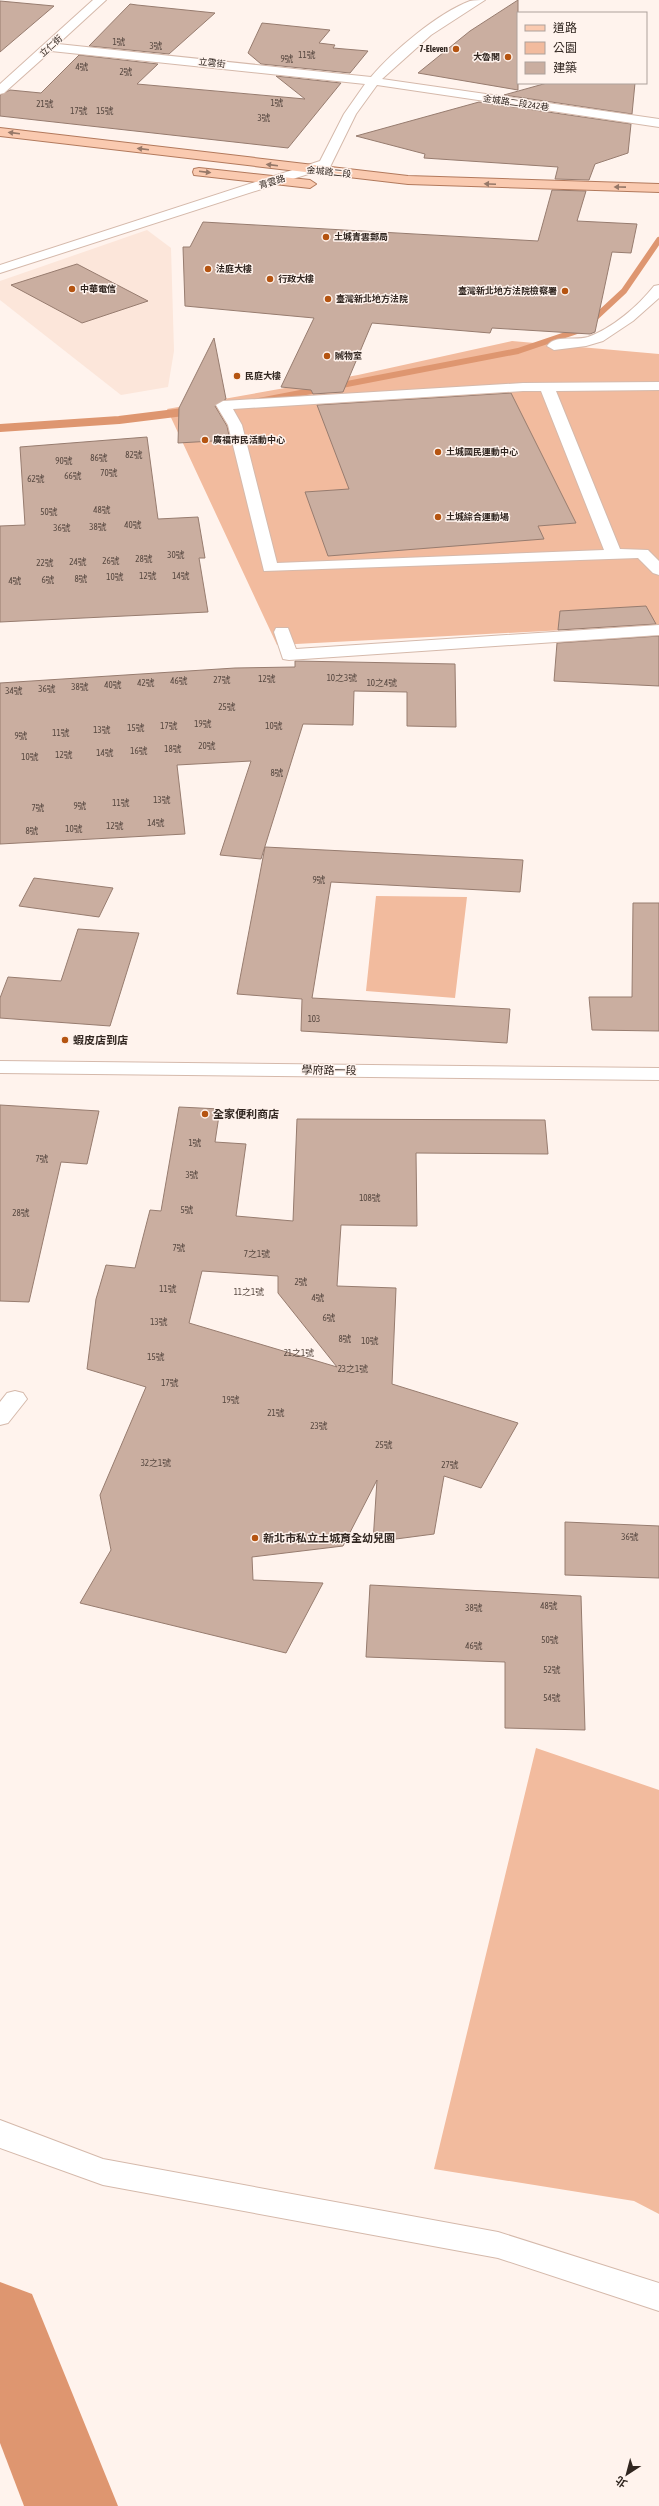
<svg xmlns="http://www.w3.org/2000/svg" width="659" height="2506" viewBox="0 0 659 2506" font-family="'Asap Condensed','Noto Sans TC',sans-serif">
<style>
.built{fill:#fce6da}
.green{fill:#f2bb9e}
.lines{fill:none;stroke-linecap:round;stroke-linejoin:round}
.stream-far1{stroke:#de9670;stroke-width:6}
.stream{stroke:#de9670;stroke-width:8}
.river{fill:#de9670;fill-rule:evenodd}
.building{fill:#caaea0;stroke:#977c6f;fill-rule:evenodd}
.minor-casing{stroke:#d5b9ab;stroke-width:2}
.major-casing{stroke:#b2795c;stroke-width:2}
.minor{fill:#fff;fill-rule:evenodd}
.major{fill:#facab0;fill-rule:evenodd}
.oneway{fill:#967868}
.poi-dot{fill:#b55411;stroke:#fff3ed;stroke-width:1.5}
.labels{text-anchor:middle;dominant-baseline:central;stroke-width:3;stroke-linejoin:round;paint-order:stroke}
.number-label{font-size:9px;fill:#574840}
.far-street-label{font-size:9px;fill:#312620;stroke:#fff3ed}
.far-poi-label{font-size:9px;font-weight:bold;fill:#312620;stroke:#fff3ed;text-anchor:start}
.poi-label{font-size:11px;font-weight:bold;fill:#312620;stroke:#fff3ed;text-anchor:start}
.street-label{font-size:11px;fill:#312620;stroke:#fff3ed}
</style>
<rect width="100%" height="100%" fill="#fff3ed"/>
<path class="built" d="M 147,230 L 171,248 L 174,351 L 168,387 L 121,395 L 0,300 L 0,281 Z"/>
<path class="green" d="M 512,341 L 659,354 L 659,625 L 277,645 L 167,409 L 358,375 Z
M 376,896 L 467,897 L 455,998 L 366,991 Z
M 536,1748 L 659,1790 L 659,2214 L 634,2201 L 434,2169 Z"/>
<g class="lines">
<path class="stream-far1" d="M 259,401 L 518,351 L 583,329 L 624,291 L 659,240"/>
<path class="stream" d="M 0,428 L 119,420 L 232,406"/>
<path class="river" d="M 0,2282 L 32,2294 L 118,2506 L 24,2506 L 0,2443 Z"/>
</g>
<path class="building" d="M 518,0 L 518,90 L 418,73 L 470,31 Z
M 0,1 L 54,6 L 0,52 Z
M 130,4 L 137,5 L 215,13 L 169,54 L 89,46 Z
M 262,23 L 330,30 L 319,43 L 335,45 L 333,48 L 368,51 L 350,73 L 261,64 L 248,53 Z
M 79,55 L 158,64 L 137,84 L 305,99 L 276,76 L 341,83 L 288,148 L 0,116 L 0,95 L 10,90 L 41,93 Z
M 547,83 L 635,83 L 632,114 L 504,95 Z
M 479,102 L 631,124 L 628,153 L 595,164 L 589,180 L 555,179 L 558,167 L 424,158 L 425,154 L 356,136 Z
M 552,190 L 586,191 L 577,221 L 637,224 L 631,253 L 612,252 L 595,332 L 590,334 L 492,328 L 490,333 L 372,323 L 343,392 L 313,394 L 311,390 L 281,387 L 314,318 L 185,306 L 183,247 L 190,247 L 203,222 L 538,241 Z
M 77,264 L 148,301 L 82,323 L 11,285 Z
M 214,338 L 226,399 L 215,406 L 227,426 L 230,440 L 178,443 L 179,408 Z
M 511,393 L 576,523 L 538,526 L 544,539 L 328,556 L 305,492 L 349,489 L 317,405 Z
M 147,437 L 158,519 L 198,517 L 205,558 L 199,558 L 208,612 L 0,622 L 0,526 L 25,525 L 20,447 Z
M 646,606 L 656,624 L 558,630 L 560,611 Z
M 659,636 L 659,686 L 554,681 L 557,643 Z
M 295,661 L 455,664 L 456,727 L 407,726 L 407,692 L 354,691 L 353,725 L 303,724 L 261,859 L 220,855 L 251,761 L 177,765 L 185,834 L 0,844 L 0,683 L 235,668 L 295,667 Z
M 265,847 L 523,860 L 520,892 L 331,882 L 312,998 L 510,1009 L 507,1043 L 301,1031 L 302,999 L 237,994 Z
M 34,878 L 113,888 L 99,917 L 19,906 Z
M 633,903 L 659,903 L 659,1031 L 592,1030 L 589,997 L 632,997 Z
M 78,929 L 139,933 L 110,1026 L 0,1018 L 0,998 L 8,977 L 61,981 Z
M 0,1105 L 99,1111 L 87,1164 L 61,1162 L 29,1302 L 0,1301 Z
M 179,1107 L 220,1109 L 215,1142 L 246,1144 L 236,1216 L 293,1221 L 297,1119 L 545,1120 L 548,1154 L 416,1153 L 417,1226 L 341,1225 L 337,1286 L 396,1288 L 392,1384 L 518,1423 L 481,1488 L 444,1476 L 434,1534 L 373,1542 L 377,1480 L 343,1546 L 252,1557 L 253,1580 L 323,1583 L 286,1653 L 80,1603 L 111,1550 L 100,1495 L 146,1387 L 87,1369 L 96,1299 L 106,1265 L 135,1268 L 150,1210 L 161,1211 ZM 202,1271 L 278,1276 L 278,1293 L 337,1367 L 189,1323 Z
M 565,1522 L 659,1526 L 659,1578 L 565,1575 Z
M 370,1585 L 581,1596 L 585,1730 L 505,1728 L 505,1662 L 366,1657 Z"/>
<g class="lines">
<g class="minor-casing">
<path id="minor" d="M 93,0 L 106,0 L 58,44 L 371,77 C 393,51 438,13 470,1 C 474,0 480,0 485,0 L 431,35 L 382,79 L 659,119 L 659,127 L 377,85 L 356,114 L 330,167 L 0,273 L 0,265 L 320,161 L 344,114 L 365,84 L 51,51 L 4,93 L 0,94 L 0,84 Z
M 659,285 L 659,298 L 633,321 L 603,341 L 586,346 L 554,350 L 547,346 C 555,334 576,341 588,337 C 613,328 638,306 654,286 Z
M 659,382 L 659,390 L 556,391 L 620,549 L 648,550 L 659,561 L 659,575 L 653,573 L 638,558 L 264,571 L 228,425 L 216,405 L 223,401 L 523,383 ZM 523,391 L 541,391 L 604,550 L 277,563 L 242,425 L 233,409 Z
M 659,625 L 659,635 L 289,660 L 283,659 L 274,632 L 276,628 L 288,628 L 296,649 Z
M 0,1061 L 659,1068 L 659,1080 L 0,1073 Z
M 15,1391 L 23,1393 L 27,1399 L 8,1423 L 0,1425 L 0,1402 L 7,1393 Z
M 0,2120 L 103,2159 L 498,2232 L 659,2283 L 659,2311 L 498,2258 L 103,2185 L 0,2148 Z"/>
</g>
<g class="major-casing">
<path id="major" d="M 0,128 L 408,176 L 659,184 L 659,192 L 408,184 L 0,136 Z
M 199,168 L 310,180 L 316,184 L 310,188 L 194,175 L 193,172 L 194,169 Z"/>
</g>
<use href="#minor" class="minor"/>
<use href="#major" class="major"/>
</g>
<defs><path id="oneway-solid" d="M-6-.8H1V-3.2L6.5 0L1 3.2V.8H-6Z"/></defs>
<g class="oneway">
<use href="#oneway-solid" transform="translate(14 133) rotate(-173)"/>
<use href="#oneway-solid" transform="translate(143 149) rotate(-173)"/>
<use href="#oneway-solid" transform="translate(272 165) rotate(-173)"/>
<use href="#oneway-solid" transform="translate(205 172) rotate(7)"/>
<use href="#oneway-solid" transform="translate(490 184) rotate(-178)"/>
<use href="#oneway-solid" transform="translate(620 187) rotate(-179)"/>
</g>
<g class="poi-dot">
<circle cx="456" cy="49" r="4"/>
<circle cx="508" cy="57" r="4"/>
<circle cx="326" cy="237" r="4"/>
<circle cx="208" cy="269" r="4"/>
<circle cx="270" cy="279" r="4"/>
<circle cx="72" cy="289" r="4"/>
<circle cx="565" cy="291" r="4"/>
<circle cx="328" cy="299" r="4"/>
<circle cx="327" cy="356" r="4"/>
<circle cx="237" cy="376" r="4"/>
<circle cx="205" cy="440" r="4"/>
<circle cx="438" cy="452" r="4"/>
<circle cx="438" cy="517" r="4"/>
<circle cx="65" cy="1040" r="4"/>
<circle cx="205" cy="1114" r="4"/>
<circle cx="255" cy="1538" r="4"/>
</g>
<g class="labels">
<g class="number-label">
<text x="119" y="42">1號</text>
<text x="156" y="46">3號</text>
<text x="307" y="55">11號</text>
<text x="287" y="59">9號</text>
<text x="82" y="67">4號</text>
<text x="126" y="72">2號</text>
<text x="277" y="103">1號</text>
<text x="45" y="104">21號</text>
<text x="79" y="111">17號</text>
<text x="105" y="111">15號</text>
<text x="264" y="118">3號</text>
<text x="134" y="455">82號</text>
<text x="99" y="458">86號</text>
<text x="64" y="461">90號</text>
<text x="109" y="473">70號</text>
<text x="73" y="476">66號</text>
<text x="36" y="479">62號</text>
<text x="102" y="510">48號</text>
<text x="49" y="512">50號</text>
<text x="133" y="525">40號</text>
<text x="98" y="527">38號</text>
<text x="62" y="528">36號</text>
<text x="176" y="555">30號</text>
<text x="144" y="559">28號</text>
<text x="111" y="561">26號</text>
<text x="78" y="562">24號</text>
<text x="45" y="563">22號</text>
<text x="148" y="576">12號</text>
<text x="181" y="576">14號</text>
<text x="115" y="577">10號</text>
<text x="81" y="579">8號</text>
<text x="48" y="580">6號</text>
<text x="15" y="581">4號</text>
<text x="342" y="678">10之3號</text>
<text x="267" y="679">12號</text>
<text x="222" y="680">27號</text>
<text x="179" y="681">46號</text>
<text x="146" y="683">42號</text>
<text x="382" y="683">10之4號</text>
<text x="113" y="685">40號</text>
<text x="80" y="687">38號</text>
<text x="47" y="689">36號</text>
<text x="14" y="691">34號</text>
<text x="227" y="707">25號</text>
<text x="203" y="724">19號</text>
<text x="169" y="726">17號</text>
<text x="274" y="726">10號</text>
<text x="136" y="728">15號</text>
<text x="102" y="730">13號</text>
<text x="61" y="733">11號</text>
<text x="21" y="736">9號</text>
<text x="207" y="746">20號</text>
<text x="173" y="749">18號</text>
<text x="139" y="751">16號</text>
<text x="105" y="753">14號</text>
<text x="64" y="755">12號</text>
<text x="30" y="757">10號</text>
<text x="277" y="773">8號</text>
<text x="162" y="800">13號</text>
<text x="121" y="803">11號</text>
<text x="80" y="806">9號</text>
<text x="38" y="808">7號</text>
<text x="156" y="823">14號</text>
<text x="115" y="826">12號</text>
<text x="74" y="829">10號</text>
<text x="32" y="831">8號</text>
<text x="319" y="880">9號</text>
<text x="314" y="1019">103</text>
<text x="195" y="1143">1號</text>
<text x="42" y="1159">7號</text>
<text x="192" y="1175">3號</text>
<text x="370" y="1198">108號</text>
<text x="187" y="1210">5號</text>
<text x="21" y="1213">28號</text>
<text x="179" y="1248">7號</text>
<text x="257" y="1254">7之1號</text>
<text x="301" y="1282">2號</text>
<text x="168" y="1289">11號</text>
<text x="249" y="1292">11之1號</text>
<text x="318" y="1298">4號</text>
<text x="329" y="1318">6號</text>
<text x="159" y="1322">13號</text>
<text x="345" y="1339">8號</text>
<text x="370" y="1341">10號</text>
<text x="299" y="1353">21之1號</text>
<text x="156" y="1357">15號</text>
<text x="353" y="1369">23之1號</text>
<text x="170" y="1383">17號</text>
<text x="231" y="1400">19號</text>
<text x="276" y="1413">21號</text>
<text x="319" y="1426">23號</text>
<text x="384" y="1445">25號</text>
<text x="156" y="1463">32之1號</text>
<text x="450" y="1465">27號</text>
<text x="630" y="1537">36號</text>
<text x="549" y="1606">48號</text>
<text x="474" y="1608">38號</text>
<text x="550" y="1640">50號</text>
<text x="474" y="1646">46號</text>
<text x="552" y="1670">52號</text>
<text x="552" y="1698">54號</text>
</g>
<g class="far-street-label">
<text transform="translate(51 46) rotate(-42)">立仁街</text>
<text transform="translate(212 63) rotate(6)">立雲街</text>
<text transform="translate(516 103) rotate(8)">金城路二段242巷</text>
<text transform="translate(329 172) rotate(6)">金城路二段</text>
<text transform="translate(272 182) rotate(-17)">青雲路</text>
</g>
<g class="far-poi-label">
<text x="448" y="49" text-anchor="end">7-Eleven</text>
<text x="500" y="57" text-anchor="end">大魯閣</text>
<text x="334" y="237">土城青雲郵局</text>
<text x="216" y="269">法庭大樓</text>
<text x="278" y="279">行政大樓</text>
<text x="80" y="289">中華電信</text>
<text x="557" y="291" text-anchor="end">臺灣新北地方法院檢察署</text>
<text x="336" y="299">臺灣新北地方法院</text>
<text x="335" y="356">贓物室</text>
<text x="245" y="376">民庭大樓</text>
<text x="213" y="440">廣福市民活動中心</text>
<text x="446" y="452">土城國民運動中心</text>
<text x="446" y="517">土城綜合運動場</text>
</g>
<g class="poi-label">
<text x="73" y="1040">蝦皮店到店</text>
<text x="213" y="1114">全家便利商店</text>
<text x="263" y="1538">新北市私立土城育全幼兒園</text>
</g>
<g class="street-label">
<text transform="translate(329 1070) rotate(1)">學府路一段</text>
</g>
</g>
<rect x="517" y="12" width="130" height="72" fill="#fff3ed" stroke="#ada19b"/>
<rect x="525" y="25" width="20" height="6" fill="#facab0" stroke="#ada19b"/>
<text x="553" y="32" font-size="12" fill="#312620">道路</text>
<rect x="525" y="42" width="20" height="12" fill="#f2bb9e" stroke="#ada19b"/>
<text x="553" y="52" font-size="12" fill="#312620">公園</text>
<rect x="525" y="62" width="20" height="12" fill="#caaea0" stroke="#ada19b"/>
<text x="553" y="72" font-size="12" fill="#312620">建築</text>
<g transform="translate(627 2474) rotate(216)" stroke="#fff3ed" stroke-width="3" paint-order="stroke">
<path d="M0-3L7 15L0 10L-7 15Z" fill="#312620"/>
<text y="-6" font-size="11" font-weight="bold" text-anchor="middle" fill="#312620">北</text>
</g>
</svg>
